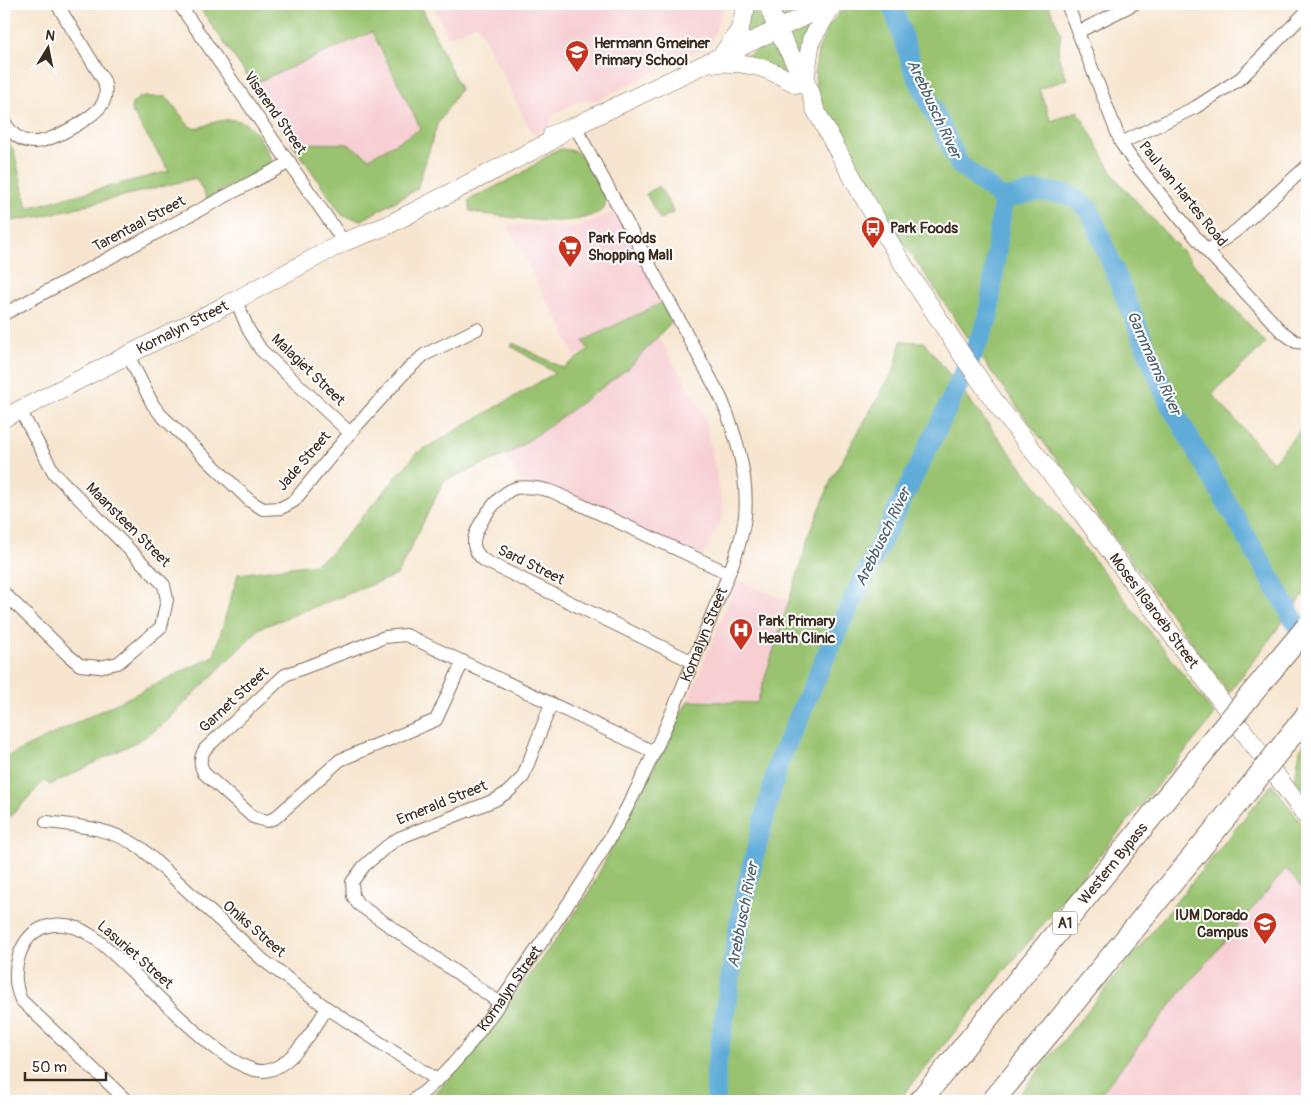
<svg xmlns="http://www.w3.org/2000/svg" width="1311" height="1105" viewBox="0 0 1311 1105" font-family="Pangolin,sans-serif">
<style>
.built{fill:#f7cfd3}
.green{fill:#99c370;stroke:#6a7647}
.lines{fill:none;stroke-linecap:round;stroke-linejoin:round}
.river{stroke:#61acd9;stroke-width:20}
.street-casing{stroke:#7d6b5c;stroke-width:14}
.secondary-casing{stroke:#7d6b5c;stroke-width:19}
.highway-casing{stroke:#7d6b5c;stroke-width:24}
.street{stroke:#fff;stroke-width:12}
.secondary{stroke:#fff;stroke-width:18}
.highway{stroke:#fff;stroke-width:22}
.highway-bridge-casing{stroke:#7d6b5c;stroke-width:24;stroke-linecap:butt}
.highway-bridge{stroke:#fff;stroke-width:22}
.labels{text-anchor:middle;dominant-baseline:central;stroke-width:4;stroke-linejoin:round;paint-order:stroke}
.shield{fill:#fff;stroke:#766a62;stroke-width:1}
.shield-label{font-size:14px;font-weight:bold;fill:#3b2a1e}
.poi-label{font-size:15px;font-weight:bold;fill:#3b2a1e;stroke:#fff;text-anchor:start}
.street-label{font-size:15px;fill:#3b2a1e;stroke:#fff}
.water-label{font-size:16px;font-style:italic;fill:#4a5e69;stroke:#fff}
</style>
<rect width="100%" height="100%" fill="#fff"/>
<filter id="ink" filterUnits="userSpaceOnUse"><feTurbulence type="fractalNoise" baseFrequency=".02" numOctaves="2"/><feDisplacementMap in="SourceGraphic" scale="10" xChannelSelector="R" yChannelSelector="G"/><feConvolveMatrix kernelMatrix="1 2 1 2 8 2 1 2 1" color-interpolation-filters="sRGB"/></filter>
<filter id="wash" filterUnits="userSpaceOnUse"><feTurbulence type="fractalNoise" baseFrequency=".0096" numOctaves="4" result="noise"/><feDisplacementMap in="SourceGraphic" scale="20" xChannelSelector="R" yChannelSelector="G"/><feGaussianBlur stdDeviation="1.12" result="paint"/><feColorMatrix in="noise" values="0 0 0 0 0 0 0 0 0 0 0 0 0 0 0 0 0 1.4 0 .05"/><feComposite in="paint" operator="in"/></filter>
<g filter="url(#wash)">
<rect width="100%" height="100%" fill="#f7e5cf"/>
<path class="built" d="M 433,4 L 725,4 L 710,45 L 595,101 L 580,100 L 552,116 L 550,126 L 533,135 L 477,24 L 449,37 Z
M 371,34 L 421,129 L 369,158 L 306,144 L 292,143 L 253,84 Z
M 621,210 L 668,297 L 575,357 L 559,320 L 550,307 L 507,224 L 574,228 Z
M 658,337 L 704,414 L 724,513 L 703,557 L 521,482 L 504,455 L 630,367 Z
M 737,580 L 789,601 L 757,704 L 688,701 Z
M 1286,868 L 1307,894 L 1307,1101 L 1095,1101 L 1179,995 Z"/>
<path class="green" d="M 197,4 L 420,4 L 460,89 L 437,125 L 417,189 L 362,220 L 343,216 L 292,143 L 348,144 L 369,158 L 421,129 L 372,32 L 253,84 Z
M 752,4 L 764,29 L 736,43 Z
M 772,4 L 813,6 L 780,21 Z
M 855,4 L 1048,4 L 1061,33 L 1058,56 L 1067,79 L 1039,89 L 1051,121 L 1078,111 L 1116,179 L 1266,343 L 1212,394 L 1273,462 L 1307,422 L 1307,590 L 1229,693 L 988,367 L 867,189 L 823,108 L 816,89 L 815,70 L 818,52 L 827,28 L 840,12 Z
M 818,21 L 802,69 L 787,37 Z
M 771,43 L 786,73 L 739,60 Z
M 140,97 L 167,97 L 189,126 L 196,129 C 239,111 251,118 271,159 L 269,165 L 207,199 L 196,178 L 42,216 L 4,222 L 4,134 L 14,151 L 27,208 L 169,171 L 131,110 L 132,104 Z
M 562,149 L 575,151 L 581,156 L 607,195 L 604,209 C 572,231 520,217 483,214 L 470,211 L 469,200 L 521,174 L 554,151 Z
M 659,186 L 674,212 L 660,219 L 646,194 Z
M 661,303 L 673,320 L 630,367 L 541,432 L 510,453 L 444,481 L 397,575 L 260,628 L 165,723 L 142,739 L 50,785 L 44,781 L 9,818 L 4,820 L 4,758 L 214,656 L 238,574 L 315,564 L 331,553 L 417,453 L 555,373 L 511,346 L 513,343 L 563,368 L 589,350 L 583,341 Z
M 901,341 L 924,342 L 1215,715 L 898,1101 L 424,1101 L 437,1091 L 474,1052 L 587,896 L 688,701 L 757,703 L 810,534 L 832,478 L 895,368 Z
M 1307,740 L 1307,796 L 1295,779 L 1300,750 Z
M 1272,784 L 1307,831 L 1307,894 L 1286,869 L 1179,995 L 1095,1101 L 1014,1101 Z"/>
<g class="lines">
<path class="river" d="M 1003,199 L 1039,191 L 1070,195 L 1089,209 L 1168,401 L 1307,642
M 716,1101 L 716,1069 L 742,905 L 779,761 L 835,636 L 948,407 L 988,320 L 1003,199 L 959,164 L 913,68 L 892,4"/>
</g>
</g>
<g filter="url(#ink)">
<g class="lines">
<g class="street-casing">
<g id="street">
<path d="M 179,4 L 344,242"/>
<path d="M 1067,4 L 1121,143 L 1133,161 L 1207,251 L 1281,331 L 1296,342 L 1307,343"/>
<path d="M 1078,32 L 1134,4"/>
<path d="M 4,121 C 10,132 20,142 34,142 C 51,142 94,118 103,103 C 107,95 106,89 104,81 L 57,4"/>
<path d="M 1121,143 L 1196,107 L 1241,78 L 1307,11"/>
<path d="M 1207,251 L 1237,230 L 1307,166"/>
<path d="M 236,300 L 248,329 L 261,350 L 350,433"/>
<path d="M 4,314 L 290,162"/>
<path d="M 128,355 L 153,405 L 161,415 L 250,501 L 263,509 L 281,508 L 294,501 L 350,433 L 406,371 L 424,355 L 477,329"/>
<path d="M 4,593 L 68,655 L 80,665 L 99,667 L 118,663 L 161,627 L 167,600 L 164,585 L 54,473 L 20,410"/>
<path d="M 463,661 L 436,720 L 340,760 L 275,818 L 267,821 L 253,817 L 204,773 C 199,764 200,758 205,749 L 285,675 L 385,637 L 406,635 L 654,752"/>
<path d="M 693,662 L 485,561 C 480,557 475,552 474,545 C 472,529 499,492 516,488 C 528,486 539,488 551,491 L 728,573"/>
<path d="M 46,822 C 81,826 111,828 141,848 L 263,960 L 327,1008 L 437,1080"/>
<path d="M 500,1003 L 358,904 L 353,896 L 352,882 L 364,866 L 386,847 L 399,838 L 495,800 L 508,792 L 523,777 L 551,704"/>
<path d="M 127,1101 L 21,1000 C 15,986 14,971 19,956 C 30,921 64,917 92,936 C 129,961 222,1074 264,1071 C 290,1069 315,1028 327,1008"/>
<path id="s1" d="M 412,1101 C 456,1070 486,1023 516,979 C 557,920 600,861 633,796 C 662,740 685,681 709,622 C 722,588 741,552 745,516 C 749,476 736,434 721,398 L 575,126"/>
</g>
</g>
<g class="secondary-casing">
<g id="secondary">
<path id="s2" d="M 768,4 L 777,29 L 810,91 L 815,109 L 861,193 L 904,266 L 965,359 L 998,406 L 1078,508 L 1307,817"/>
<path d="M 722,55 L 739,31 L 747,4"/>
<path d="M 714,63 C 747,61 767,67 796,84"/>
<path d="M 805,81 L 811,40 L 833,4"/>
<path d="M 552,135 L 575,126 L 830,4"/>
<path id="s3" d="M 4,418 L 236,300 L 344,242 L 386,226 L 530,152 L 549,142 L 562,132"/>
</g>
</g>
<g class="highway-casing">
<g id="highway">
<path id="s4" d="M 920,1101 L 1210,744"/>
<path d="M 993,1101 L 1247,791"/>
</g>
</g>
<use href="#street" class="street"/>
<use href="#secondary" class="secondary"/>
<use href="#highway" class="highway"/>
<g class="highway-bridge-casing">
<path id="highway-bridge" d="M 1210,744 L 1307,627
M 1247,791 L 1307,715"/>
</g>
<use href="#highway-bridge" class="highway-bridge"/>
</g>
</g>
<defs>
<g id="school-pin" transform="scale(1.25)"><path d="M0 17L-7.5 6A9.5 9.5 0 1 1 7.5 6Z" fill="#c8321e" stroke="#fff"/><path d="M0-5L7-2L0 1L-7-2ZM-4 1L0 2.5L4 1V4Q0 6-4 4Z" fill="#fff"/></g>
<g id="bus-pin" transform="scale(1.25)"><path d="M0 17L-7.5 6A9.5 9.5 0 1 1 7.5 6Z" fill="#c8321e" stroke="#fff"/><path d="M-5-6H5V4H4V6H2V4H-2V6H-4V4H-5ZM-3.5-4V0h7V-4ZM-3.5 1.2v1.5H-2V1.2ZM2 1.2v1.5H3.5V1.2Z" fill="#fff"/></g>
<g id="supermarket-pin" transform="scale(1.25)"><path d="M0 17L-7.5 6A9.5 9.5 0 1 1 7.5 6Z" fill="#c8321e" stroke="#fff"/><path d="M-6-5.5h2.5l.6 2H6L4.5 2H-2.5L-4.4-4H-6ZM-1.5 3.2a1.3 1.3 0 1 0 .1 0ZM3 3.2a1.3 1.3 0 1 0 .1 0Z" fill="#fff"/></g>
<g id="hospital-pin" transform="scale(1.25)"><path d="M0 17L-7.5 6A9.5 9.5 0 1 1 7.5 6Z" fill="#c8321e" stroke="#fff"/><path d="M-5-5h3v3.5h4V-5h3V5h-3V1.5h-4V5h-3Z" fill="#fff"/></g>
<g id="university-pin" transform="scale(1.25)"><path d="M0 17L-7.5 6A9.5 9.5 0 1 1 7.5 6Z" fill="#c8321e" stroke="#fff"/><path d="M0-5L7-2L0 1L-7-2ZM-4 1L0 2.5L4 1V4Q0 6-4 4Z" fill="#fff"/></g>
</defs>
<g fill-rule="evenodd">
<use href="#school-pin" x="577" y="52"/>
<use href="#bus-pin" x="873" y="228"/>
<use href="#supermarket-pin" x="570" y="247"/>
<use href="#hospital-pin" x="741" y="630"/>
<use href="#university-pin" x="1265" y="924"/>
</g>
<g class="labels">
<rect class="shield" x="1052.5" y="911.5" width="25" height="23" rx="4"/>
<g class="shield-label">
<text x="1065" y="923">A1</text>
</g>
<g class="poi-label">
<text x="594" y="43">Hermann Gmeiner<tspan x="594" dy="17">Primary School</tspan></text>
<text x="890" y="228">Park Foods</text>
<text x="588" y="238">Park Foods<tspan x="588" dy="17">Shopping Mall</tspan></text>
<text x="758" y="621">Park Primary<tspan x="758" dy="17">Health Clinic</tspan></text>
<text x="1248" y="915" text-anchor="end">IUM Dorado<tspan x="1248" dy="17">Campus</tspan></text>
</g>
<g class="street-label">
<text transform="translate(275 113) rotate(55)">Visarend Street</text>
<text transform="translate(1183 194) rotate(51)">Paul van Hartes Road</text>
<text transform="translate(139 224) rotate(-28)">Tarentaal Street</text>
<text stroke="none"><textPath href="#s3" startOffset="200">Kornalyn Street</textPath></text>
<text transform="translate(308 370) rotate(44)">Malagiet Street</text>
<text transform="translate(304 461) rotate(-49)">Jade Street</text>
<text transform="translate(128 525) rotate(45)">Maansteen Street</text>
<text transform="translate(531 565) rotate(26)">Sard Street</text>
<text stroke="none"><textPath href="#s2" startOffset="722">Moses ǁGaroëb Street</textPath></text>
<text stroke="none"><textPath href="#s1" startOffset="555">Kornalyn Street</textPath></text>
<text transform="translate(234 700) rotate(-43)">Garnet Street</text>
<text transform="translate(442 803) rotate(-22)">Emerald Street</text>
<text stroke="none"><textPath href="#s4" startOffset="306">Western Bypass</textPath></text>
<text transform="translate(254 929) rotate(41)">Oniks Street</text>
<text transform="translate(135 955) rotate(41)">Lasuriet Street</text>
<text stroke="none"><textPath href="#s1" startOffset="150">Kornalyn Street</textPath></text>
</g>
<g class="water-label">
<text transform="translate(934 109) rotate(65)">Arebbusch River</text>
<text transform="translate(1154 363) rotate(66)">Gammams River</text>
<text transform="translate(883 537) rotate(-64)">Arebbusch River</text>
<text transform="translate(743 915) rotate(-79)">Arebbusch River</text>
</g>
</g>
<rect width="1311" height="1105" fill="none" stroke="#fff" stroke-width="20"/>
<g transform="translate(48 48) rotate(10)" stroke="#ffffff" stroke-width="4" paint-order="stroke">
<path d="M0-4L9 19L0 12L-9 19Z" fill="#3b2a1e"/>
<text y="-8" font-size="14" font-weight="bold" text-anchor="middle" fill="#3b2a1e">N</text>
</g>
<path d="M25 1072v8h81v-8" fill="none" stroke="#3b2a1e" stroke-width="2.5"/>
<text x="32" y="1072" font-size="15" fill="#3b2a1e" stroke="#ffffff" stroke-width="4" paint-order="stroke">50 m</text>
</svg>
